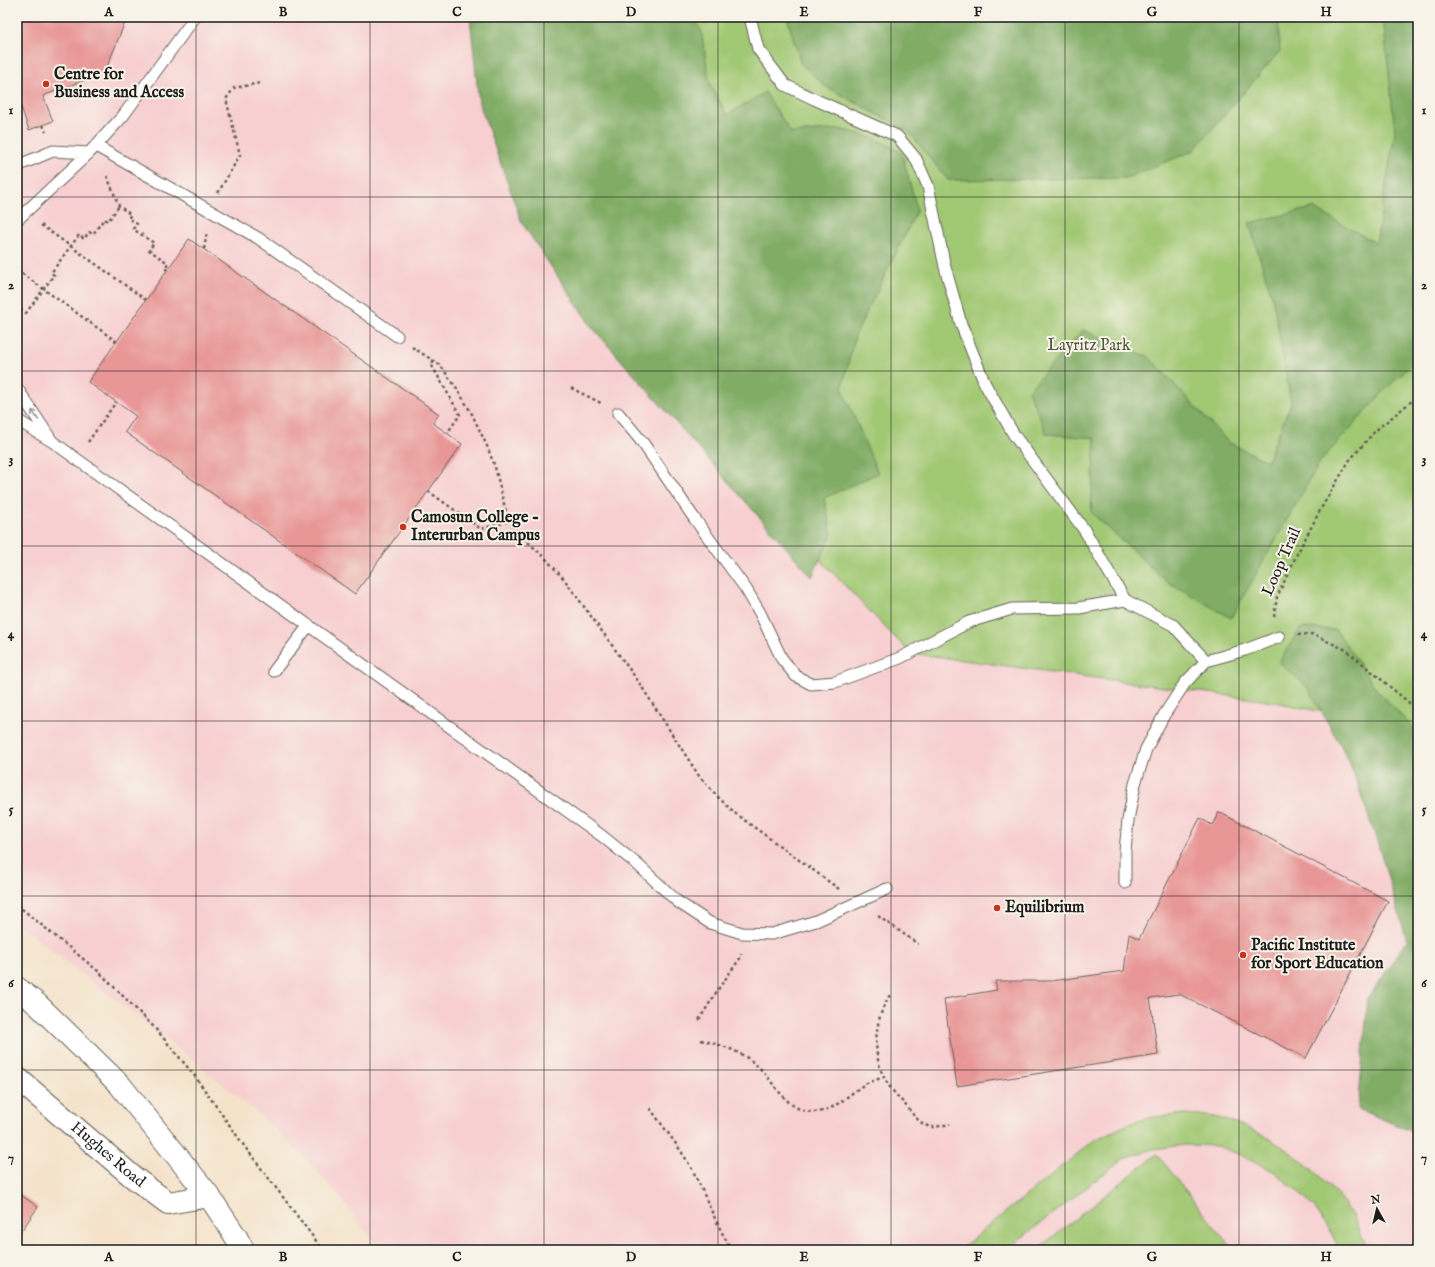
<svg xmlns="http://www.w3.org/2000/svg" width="1435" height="1267" viewBox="0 0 1435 1267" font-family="'IM FELL English',serif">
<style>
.built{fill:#f7cfd1}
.green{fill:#a1c873;stroke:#5e7248}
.forest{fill:#80ac65;stroke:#4e6440}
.building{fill:#e89696}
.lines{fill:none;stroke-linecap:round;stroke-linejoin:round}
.lane-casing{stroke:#686159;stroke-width:13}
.street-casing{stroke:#686159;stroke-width:24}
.secondary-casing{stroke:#686159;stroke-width:24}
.path{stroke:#686159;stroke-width:2.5;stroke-dasharray:3 3;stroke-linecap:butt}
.lane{stroke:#fff;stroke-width:11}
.street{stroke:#fff;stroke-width:22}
.secondary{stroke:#fff;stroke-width:22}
.oneway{stroke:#999}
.grid{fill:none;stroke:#1c1c1c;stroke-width:1;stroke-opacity:0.55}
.poi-dot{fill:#c8321e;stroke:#f7f3e8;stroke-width:1.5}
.labels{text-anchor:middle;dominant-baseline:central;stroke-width:4;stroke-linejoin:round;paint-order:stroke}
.poi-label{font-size:16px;font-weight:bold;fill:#1c1c1c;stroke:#f7f3e8;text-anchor:start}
.park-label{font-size:16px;fill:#4b583a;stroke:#f7f3e8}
.street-label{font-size:16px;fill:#1c1c1c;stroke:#f7f3e8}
.neatline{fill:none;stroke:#1c1c1c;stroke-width:1.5}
.grid-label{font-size:13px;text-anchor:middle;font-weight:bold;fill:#1c1c1c}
</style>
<rect width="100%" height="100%" fill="#f7f3e8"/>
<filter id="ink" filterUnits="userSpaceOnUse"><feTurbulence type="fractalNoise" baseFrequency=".025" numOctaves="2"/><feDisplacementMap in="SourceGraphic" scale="8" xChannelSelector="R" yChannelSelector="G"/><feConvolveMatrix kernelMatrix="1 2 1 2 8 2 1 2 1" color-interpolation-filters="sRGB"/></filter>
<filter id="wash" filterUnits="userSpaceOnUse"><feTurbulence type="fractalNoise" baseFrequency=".012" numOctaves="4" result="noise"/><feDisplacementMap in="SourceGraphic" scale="16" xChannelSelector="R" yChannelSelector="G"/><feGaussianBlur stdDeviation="0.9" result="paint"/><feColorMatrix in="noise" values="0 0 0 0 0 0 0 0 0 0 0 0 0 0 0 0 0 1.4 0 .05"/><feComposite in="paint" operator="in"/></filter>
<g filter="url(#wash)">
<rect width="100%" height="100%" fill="#f4e2c9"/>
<path class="built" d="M 17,17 L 571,17 L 1275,702 L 1418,732 L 1418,1250 L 380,1250 L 343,1201 L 304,1157 L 256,1112 L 178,1048 L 17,924 Z"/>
<path class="green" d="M 571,17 L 1418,17 L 1418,732 L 1275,702 L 910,653 L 667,401 Z
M 1186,1114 C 1201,1115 1214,1116 1229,1121 C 1271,1133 1323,1172 1348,1209 C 1356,1221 1362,1236 1368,1250 L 1340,1250 L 1331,1233 L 1315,1209 L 1295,1189 L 1273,1171 L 1246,1157 L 1218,1146 L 1185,1145 L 1153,1149 L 1123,1159 L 1006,1250 L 959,1250 L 1093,1141 L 1132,1122 L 1154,1117 Z
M 1157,1154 L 1233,1250 L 1036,1250 Z"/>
<path class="forest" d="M 470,17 L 692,17 L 701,30 L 710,84 L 727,115 L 765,92 L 791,133 L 840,129 L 874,138 L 902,153 L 917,210 L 855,336 L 842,388 L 878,473 L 824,498 L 832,534 L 812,577 L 591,326 L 522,223 L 479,103 Z
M 787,17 L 1278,17 L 1280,51 L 1193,151 L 1126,178 L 948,180 L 908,131 L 825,86 L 801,64 Z
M 1383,17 L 1418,17 L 1418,358 L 1384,391 L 1320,462 L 1231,618 L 1166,581 L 1091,512 L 1095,438 L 1047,434 L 1028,391 L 1083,330 L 1149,357 L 1228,442 L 1267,461 L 1291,403 L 1273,300 L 1249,223 L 1313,208 L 1376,243 L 1395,132 Z
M 1301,628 L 1336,630 L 1376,689 L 1418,733 L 1418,1134 L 1358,1109 L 1368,998 L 1407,941 L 1379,847 L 1349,760 L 1308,688 L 1279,662 Z"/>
<g id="blocks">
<path class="building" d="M 17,17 L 127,17 L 105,72 L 43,96 L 53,121 L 29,130 L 20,104 L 17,105 Z
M 189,239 L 439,414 L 433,423 L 462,444 L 355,594 L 125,432 L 136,416 L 88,382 Z
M 1219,812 L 1388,901 L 1306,1058 L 1179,994 L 1150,998 L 1158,1055 L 957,1086 L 944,999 L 997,990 L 995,981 L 1051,981 L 1124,971 L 1129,934 L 1139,939 L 1200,818 L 1212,825 Z
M 17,1192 L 38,1207 L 19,1234 L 17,1232 Z"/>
</g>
</g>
<g filter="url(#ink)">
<use href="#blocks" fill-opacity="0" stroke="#686159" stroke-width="1"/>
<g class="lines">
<g class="lane-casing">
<path id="lane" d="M 750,17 L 758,49 L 785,85 L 814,99 L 897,136 L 916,159 L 928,186 L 945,267 L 961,324 L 985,384 L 1014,435 L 1085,531 L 1125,600 L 1173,625 L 1206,661
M 96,146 L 258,238 L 397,336
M 17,166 L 53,151 L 89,153
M 17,220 L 89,153 L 123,116 L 195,17
M 17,388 L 50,438
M 618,413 L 643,443 L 694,518 L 746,589 L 760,613 L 782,659 L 796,676 L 811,684 L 835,682 L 900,658 L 969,622 L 1012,609 L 1079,608 L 1125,600
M 17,420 L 53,442 L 602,836 L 638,865 L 678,902 L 710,923 L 742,933 L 772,934 L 816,921 L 887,889
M 274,671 L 309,625
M 1125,883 L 1125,851 L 1128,820 L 1135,784 L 1146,749 L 1164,715 L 1185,683 L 1206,661 L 1245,650 L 1279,637"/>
</g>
<g class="street-casing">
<g id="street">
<path id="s1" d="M 17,1078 L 133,1177 L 168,1203 L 209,1196"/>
</g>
</g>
<g class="secondary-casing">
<path id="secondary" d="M 17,988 L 37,1004 L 120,1085 L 209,1196 L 236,1237 L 243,1250"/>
</g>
<path class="path" d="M 43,125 L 46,132
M 107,176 L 119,206 L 131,215 L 128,218 L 137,224 L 133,229 L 154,243 L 149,250 L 168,263 L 165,268 L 167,270
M 218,193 L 240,155 L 226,99 L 234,88 L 260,83
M 41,225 L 146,300
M 204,249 L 207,232
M 17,270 L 117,342
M 17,316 L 21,310 L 26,313 L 54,275 L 51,273 L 79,235 L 84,239 L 89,232 L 93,234 L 104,219 L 108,221 L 119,206
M 412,347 L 440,365 L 456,387 L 472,414 L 487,446 L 495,467 L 505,508 L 513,528 L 546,559 L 564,579 L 638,681 L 699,776 L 718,797 L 736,814 L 839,889
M 434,361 L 431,364 L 460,415 L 447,433
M 571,388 L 601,403
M 88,442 L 116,402
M 428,491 L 481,529 L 510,521
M 1274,617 L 1277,597 L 1296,556 L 1323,505 L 1349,461 L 1375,431 L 1418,396
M 1298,635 L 1312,634 L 1346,650 L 1413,706 L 1418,707
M 1413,706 L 1418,713
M 17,905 L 98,971 L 155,1028 L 194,1075 L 245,1147 L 323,1250
M 878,916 L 918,944
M 890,995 C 875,1018 871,1051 884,1077 C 889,1088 900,1099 908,1108 C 914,1116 921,1125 931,1127 C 937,1127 944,1125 950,1124
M 699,1020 L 719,988 L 741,957 L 741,953
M 701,1040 C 721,1045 738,1050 754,1063 C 777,1082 787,1118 822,1111 C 839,1107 852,1091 867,1083 C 872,1081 878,1079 884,1077
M 650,1108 C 665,1130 683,1151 695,1175 C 707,1200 717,1226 732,1250"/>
<use href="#lane" class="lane"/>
<use href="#street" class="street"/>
<use href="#secondary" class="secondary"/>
</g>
<defs><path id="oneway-shaft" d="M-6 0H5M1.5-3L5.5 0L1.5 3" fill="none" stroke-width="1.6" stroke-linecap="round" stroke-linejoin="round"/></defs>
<use class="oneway" href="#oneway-shaft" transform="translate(35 415) rotate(-124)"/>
</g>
<path class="grid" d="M 196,17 L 196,1250M 370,17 L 370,1250M 544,17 L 544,1250M 718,17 L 718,1250M 891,17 L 891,1250M 1065,17 L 1065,1250M 1239,17 L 1239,1250M 17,197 L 1418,197M 17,371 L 1418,371M 17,546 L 1418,546M 17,721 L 1418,721M 17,896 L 1418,896M 17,1070 L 1418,1070"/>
<g class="poi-dot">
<circle cx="46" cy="84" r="4"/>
<circle cx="403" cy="527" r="4"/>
<circle cx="997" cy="908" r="4"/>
<circle cx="1243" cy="955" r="4"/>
</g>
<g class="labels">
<g class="poi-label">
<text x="54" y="75">Centre for<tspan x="54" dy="18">Business and Access</tspan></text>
<text x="411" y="518">Camosun College -<tspan x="411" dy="18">Interurban Campus</tspan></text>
<text x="1005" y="908">Equilibrium</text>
<text x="1251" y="946">Pacific Institute<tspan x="1251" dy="18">for Sport Education</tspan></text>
</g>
<g class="park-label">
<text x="1089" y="346">Layritz Park</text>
</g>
<g class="street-label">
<text transform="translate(1282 562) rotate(-66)">Loop Trail</text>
<text stroke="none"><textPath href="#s1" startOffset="119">Hughes Road</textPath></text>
</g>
</g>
<rect width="1435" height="1267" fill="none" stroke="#f7f3e8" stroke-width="44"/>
<g transform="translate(1377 1209) rotate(352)" stroke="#f7f3e8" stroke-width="3" paint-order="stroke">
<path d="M0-3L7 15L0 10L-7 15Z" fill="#1c1c1c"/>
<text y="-6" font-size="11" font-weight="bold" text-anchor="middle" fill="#1c1c1c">N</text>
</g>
<rect x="22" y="22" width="1391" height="1223" class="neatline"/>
<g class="grid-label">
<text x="109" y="16">A</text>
<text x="283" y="16">B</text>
<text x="457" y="16">C</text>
<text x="631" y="16">D</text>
<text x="804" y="16">E</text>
<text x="978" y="16">F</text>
<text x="1152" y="16">G</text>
<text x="1326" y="16">H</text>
<text x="11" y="114">1</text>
<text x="1424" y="114">1</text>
<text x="11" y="289">2</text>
<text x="1424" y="289">2</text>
<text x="11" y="463">3</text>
<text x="1424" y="463">3</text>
<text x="11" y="638">4</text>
<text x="1424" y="638">4</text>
<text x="11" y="813">5</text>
<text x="1424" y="813">5</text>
<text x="11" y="987">6</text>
<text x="1424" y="987">6</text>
<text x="11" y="1162">7</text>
<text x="1424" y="1162">7</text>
<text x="109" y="1261">A</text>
<text x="283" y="1261">B</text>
<text x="457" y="1261">C</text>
<text x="631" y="1261">D</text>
<text x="804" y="1261">E</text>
<text x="978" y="1261">F</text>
<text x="1152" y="1261">G</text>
<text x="1326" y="1261">H</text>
</g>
</svg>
